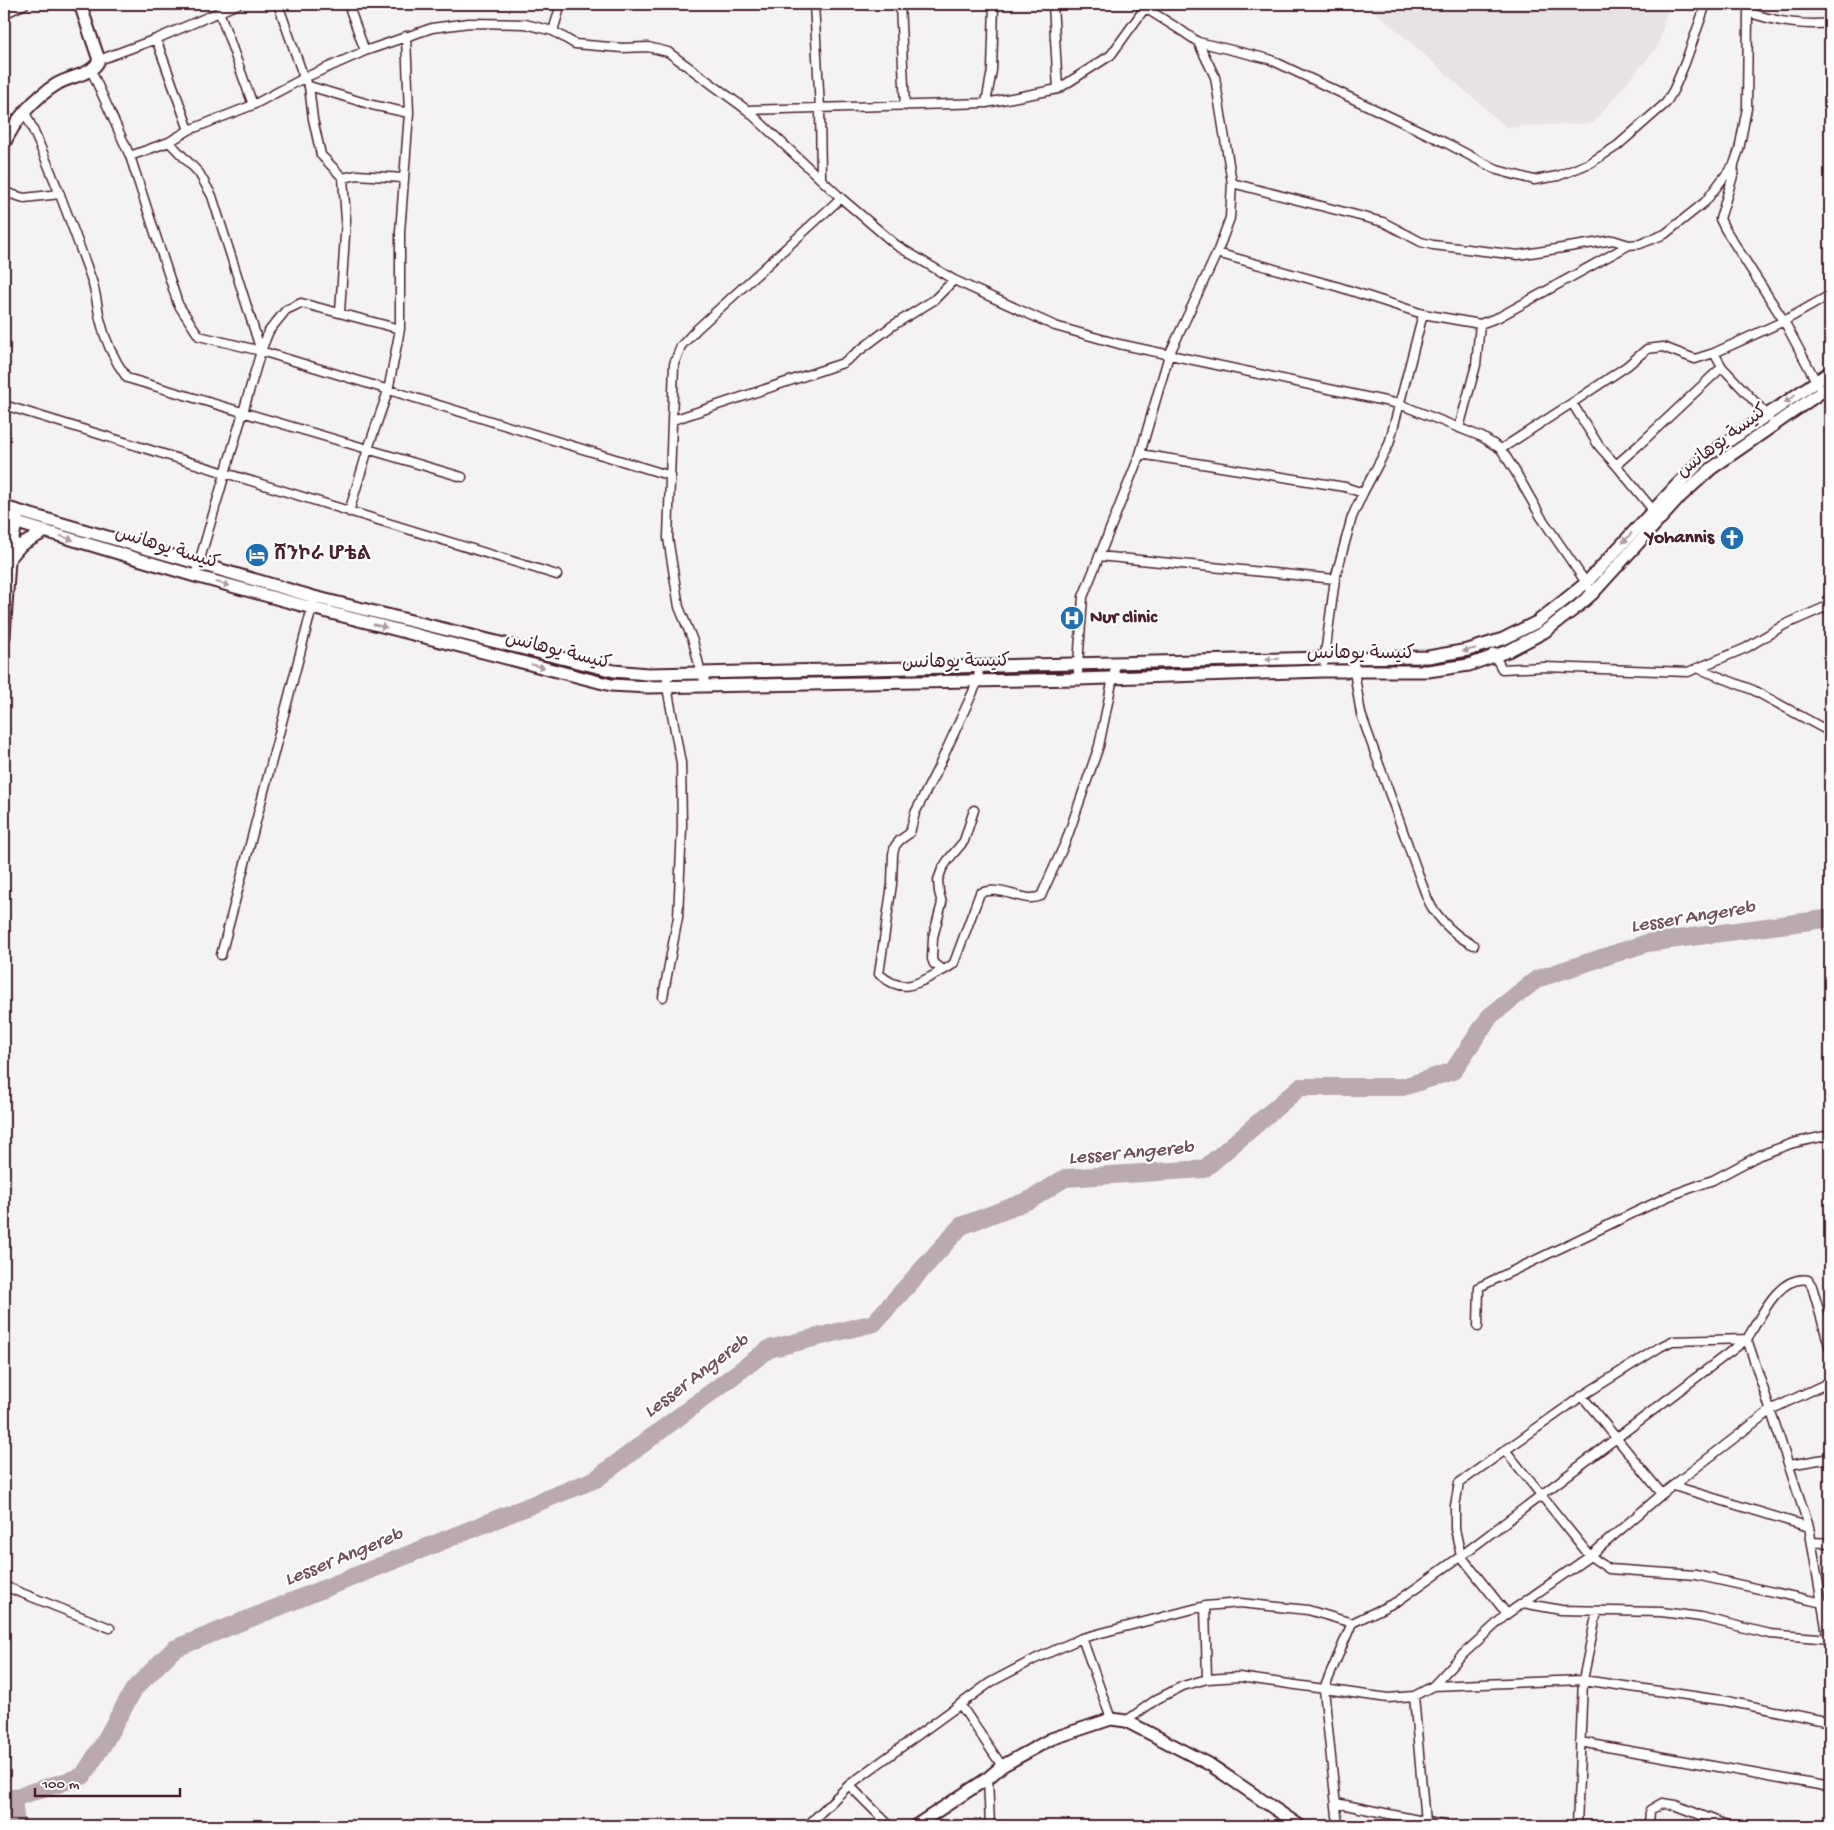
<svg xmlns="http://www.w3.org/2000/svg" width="1834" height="1830" viewBox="0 0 1834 1830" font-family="'Gochi Hand','Playpen Sans Arabic','Noto Sans Ethiopic',sans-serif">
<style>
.built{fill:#e7e2e3}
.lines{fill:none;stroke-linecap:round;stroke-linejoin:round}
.river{stroke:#baa9ae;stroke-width:18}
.street-casing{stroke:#4a1f2b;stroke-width:11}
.secondary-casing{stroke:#4a1f2b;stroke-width:15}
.street{stroke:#fff;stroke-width:8}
.secondary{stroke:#fff;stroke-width:11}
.oneway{fill:#ae9aa0}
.labels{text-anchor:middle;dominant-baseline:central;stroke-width:4.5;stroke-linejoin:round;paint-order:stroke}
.street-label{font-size:19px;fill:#4a1f2b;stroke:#fff}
.poi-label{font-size:19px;font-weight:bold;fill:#4a1f2b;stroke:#fff;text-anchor:start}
.water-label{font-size:20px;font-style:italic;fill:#714f59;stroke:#fff}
</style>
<rect width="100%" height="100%" fill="#f4f2f2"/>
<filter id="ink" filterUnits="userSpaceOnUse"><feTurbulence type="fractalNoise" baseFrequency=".02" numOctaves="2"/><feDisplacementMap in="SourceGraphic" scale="10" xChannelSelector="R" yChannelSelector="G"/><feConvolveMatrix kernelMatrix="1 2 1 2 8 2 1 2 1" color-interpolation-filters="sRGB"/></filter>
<g filter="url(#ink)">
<path class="built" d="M 1367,4 L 1669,4 L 1658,46 L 1593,123 L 1506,127 Z"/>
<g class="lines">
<path class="river" d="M 16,1826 L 13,1798 L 83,1776 L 102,1746 L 134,1689 L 174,1649 L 596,1479 L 769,1349 L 874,1323 L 961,1226 L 1032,1199 L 1065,1178 L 1204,1169 L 1300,1087 L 1403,1087 L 1453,1071 L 1490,1016 L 1537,979 L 1647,943 L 1825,919 L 1830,920"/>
<g class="street-casing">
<path id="street" d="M 278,4 L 304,78 L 309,86 L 372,105 L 409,113
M 348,4 L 365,51
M 814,4 L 820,108 L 821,179
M 900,4 L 905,106
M 1053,4 L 1058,89
M 1139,4 L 1182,31 L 1198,42 L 1269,59 L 1446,143 L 1497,170 L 1534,180 L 1558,176 L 1590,163 L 1617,146 L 1666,103 L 1674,89 L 1685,63 L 1706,4
M 219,11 L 253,105
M 4,14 L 25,4
M 553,31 L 561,4
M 156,39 L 189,130
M 99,60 L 156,39 L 238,4
M 91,70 L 130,156 L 178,304 L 199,336 L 261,351 L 671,476
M 309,86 L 313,119 L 321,155 L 343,178
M 986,103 L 992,70 L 994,4
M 747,110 L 986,103 L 1058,89 L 1111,55 L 1145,8
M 25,112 C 50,166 71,222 91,278 C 96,291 97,306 100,319 C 105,341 114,360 127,378 L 462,477
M 169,142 L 199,173 L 212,196 L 261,351
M 130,156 L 169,142 L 189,130 L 253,105 L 304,78 L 365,51 L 432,28 L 469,23 L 525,24 L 553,31 L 575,44 L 622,48 L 648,47 L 668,52 L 747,110 L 841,198 L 896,245 L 954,280 L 1055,326 L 1119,344 L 1399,404 L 1482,437 L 1501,449 L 1515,471 L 1541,517 L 1593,593
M 1734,164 L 1733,176 L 1720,219 L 1725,229 L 1784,321 L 1818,385
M 1232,183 L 1383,222 L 1421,242 L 1433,245 L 1518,255 L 1613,240 L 1629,245
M 4,192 L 24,198 L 60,194
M 1217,253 L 1339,287 L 1423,314 L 1480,324 L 1499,317 L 1629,245 L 1640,244 L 1665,234 L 1705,202 L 1734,164 L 1739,150 L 1747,108 L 1748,12 C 1776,22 1801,26 1830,23
M 340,312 L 346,220 L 343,178 L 357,175 L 403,178
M 1714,353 L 1722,367 L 1769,417
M 1572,403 L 1599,446 L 1616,465 L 1640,444 L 1722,367
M 4,405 L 557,575
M 673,420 L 843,363 L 892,326 L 934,300 L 954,280
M 1459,428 L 1476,365 L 1480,324
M 1501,449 L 1572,403 L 1627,366 L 1647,349 L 1663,347 L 1695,359 L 1714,353 L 1784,321 L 1830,295
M 1140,454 L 1345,487 L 1363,493
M 1616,465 L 1653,510
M 349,512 L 368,449 L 388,391 L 400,329 L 400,232 L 409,113 L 406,36
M 1099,556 L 1335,579
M 195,576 L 261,351 L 269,331 L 286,310 L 301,303 L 400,329
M 1493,653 L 1502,669 L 1545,667 L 1688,672 L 1746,648 L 1784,625 L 1830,605
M 1354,658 L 1354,671 L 1361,714 L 1423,887 C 1426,894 1428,902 1433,909 C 1443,923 1458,938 1474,945
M 1324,662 L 1335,579 L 1352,517 L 1363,493 L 1389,444 L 1423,314
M 979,667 L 978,681 L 938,768 L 915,813 L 910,833 L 900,840 L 895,846 L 893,854 L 892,884 L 879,974 C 900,992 912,987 934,975 C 941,971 948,969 954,963 L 980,893 C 1001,884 1023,904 1041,896 L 1066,841 L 1099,746 L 1116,663
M 1697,668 L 1753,690 L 1830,732
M 1078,679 L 1078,664 L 1083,597 L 1140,454 L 1169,355 L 1217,253 L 1230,218 L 1232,183 L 1215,77 L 1198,42
M 707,686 L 701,673 L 693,641 L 679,607 L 668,538 L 674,364 L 681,346 L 697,329 L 841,198
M 221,955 L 313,604
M 944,970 L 934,964 L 932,959 L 933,937 L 942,903 L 939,892 L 938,880 L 942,869 L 948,860 L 964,841 L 974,810
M 663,997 L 678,917 L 682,827 L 681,763 L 667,687 L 667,674
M 1478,1327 L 1479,1287 L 1669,1196 L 1713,1180 L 1760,1155 L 1793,1143 L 1830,1135
M 1747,1339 L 1809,1527 L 1830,1651
M 1582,1396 L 1662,1494
M 1505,1450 L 1590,1556 L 1609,1569 L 1696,1575 L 1823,1603
M 1789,1465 L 1830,1458
M 1674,1486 L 1809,1527
M 1812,1542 L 1830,1543
M 4,1586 L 110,1628
M 1523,1603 L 1561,1610 L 1661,1612 L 1701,1617 L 1770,1634 L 1830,1639
M 1205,1606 L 1207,1679
M 1507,1614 L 1461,1556 L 1455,1529 L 1455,1506 L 1459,1483 L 1582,1396 L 1660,1347 L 1672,1341 L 1747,1339
M 1082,1638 L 1111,1719
M 1433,1686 L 1583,1680 L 1727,1701 L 1830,1722
M 1414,1696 L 1425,1822
M 960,1704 L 1002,1766
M 1126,1721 L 1157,1699 L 1183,1686 L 1207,1679 L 1239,1677 L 1388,1698 L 1414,1696 L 1433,1686 L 1459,1658 L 1507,1614 L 1590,1556 L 1662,1494 L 1772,1409 L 1830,1382
M 1580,1742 L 1830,1787
M 988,1778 L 990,1826
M 849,1785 L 890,1826
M 1336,1803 L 1447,1826
M 807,1826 L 849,1785 L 991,1682 L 1035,1659 L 1082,1638 L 1205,1606 L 1240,1603 L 1308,1610 L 1352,1623
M 1338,1826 L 1324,1689 L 1352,1623 L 1398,1601 L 1461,1556 L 1747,1339 C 1761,1317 1778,1275 1808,1280 L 1812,1286 L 1830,1349
M 1577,1826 L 1583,1680 L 1597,1611
M 1649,1826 L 1650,1810 L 1662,1803 L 1675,1805 L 1729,1826"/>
</g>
<g class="secondary-casing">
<path id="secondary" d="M 4,144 C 15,120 34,98 57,84 C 70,76 93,75 99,60 L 80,4
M 4,507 L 314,597 L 614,671 L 647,674 L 701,673 L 1324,658 L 1428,657 L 1468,650 L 1503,639 L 1537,622 L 1586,583 L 1675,487 L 1704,458 L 1830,372
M 4,519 L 195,576 L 312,608 L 611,685 L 648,687 L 1078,679 L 1323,671 L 1428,671 L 1469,665 L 1508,651 L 1544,632 L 1577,607 L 1593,593 L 1681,496 L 1712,468 L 1830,386
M 10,558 L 21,545 L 46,531
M 4,637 L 9,560 L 17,517
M 915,1826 L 988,1778 L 1002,1766 L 1051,1739 L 1111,1719 L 1126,1721 L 1209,1764 L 1300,1826"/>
</g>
<use href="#street" class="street"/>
<use href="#secondary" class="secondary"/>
</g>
<defs><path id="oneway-solid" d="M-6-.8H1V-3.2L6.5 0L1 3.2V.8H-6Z" transform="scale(1.25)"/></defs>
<g class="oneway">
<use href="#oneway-solid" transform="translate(1790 399) rotate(144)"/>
<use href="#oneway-solid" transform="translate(67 538) rotate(17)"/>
<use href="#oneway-solid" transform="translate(1627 538) rotate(133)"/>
<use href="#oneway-solid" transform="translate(223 584) rotate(15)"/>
<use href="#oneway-solid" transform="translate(380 626) rotate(14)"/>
<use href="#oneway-solid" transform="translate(1469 650) rotate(166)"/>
<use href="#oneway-solid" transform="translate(1272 659) rotate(179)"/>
<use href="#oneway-solid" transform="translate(538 666) rotate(14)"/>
</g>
</g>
<defs>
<g id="church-disc" transform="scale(1.25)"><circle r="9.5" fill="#1f6fb2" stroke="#fff"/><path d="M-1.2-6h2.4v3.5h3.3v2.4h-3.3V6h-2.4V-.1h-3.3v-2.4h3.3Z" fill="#fff"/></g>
<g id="hotel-disc" transform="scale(1.25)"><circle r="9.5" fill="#1f6fb2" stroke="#fff"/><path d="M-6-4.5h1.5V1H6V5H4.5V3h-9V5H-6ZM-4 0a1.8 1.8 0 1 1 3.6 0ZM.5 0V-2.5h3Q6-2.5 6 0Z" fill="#fff"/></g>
<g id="hospital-disc" transform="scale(1.25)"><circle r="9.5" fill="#1f6fb2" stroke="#fff"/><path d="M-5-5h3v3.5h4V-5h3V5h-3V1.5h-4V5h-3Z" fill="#fff"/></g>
</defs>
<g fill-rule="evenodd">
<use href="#church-disc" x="1732" y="538"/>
<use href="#hotel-disc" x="257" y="555"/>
<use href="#hospital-disc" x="1072" y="618"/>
</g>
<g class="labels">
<g class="street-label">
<text transform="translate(1723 442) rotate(-37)">كنيسة يوهانس</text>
<text transform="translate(167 549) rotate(17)">كنيسة يوهانس</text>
<text transform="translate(558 652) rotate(14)">كنيسة يوهانس</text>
<text x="1361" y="654">كنيسة يوهانس</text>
<text transform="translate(956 663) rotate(-1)">كنيسة يوهانس</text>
</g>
<g class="poi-label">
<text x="1714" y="538" text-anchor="end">Yohannis</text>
<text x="274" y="555">ሸንኮራ ሆቴል</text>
<text x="1090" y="618">Nur clinic</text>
</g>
<g class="water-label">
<text transform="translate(1693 918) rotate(-9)">Lesser Angereb</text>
<text transform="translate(1131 1154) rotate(-5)">Lesser Angereb</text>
<text transform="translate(697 1377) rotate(-37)">Lesser Angereb</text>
<text transform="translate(344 1558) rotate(-22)">Lesser Angereb</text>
</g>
</g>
<rect width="1834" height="1830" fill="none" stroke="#fff" stroke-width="20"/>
<rect x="10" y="10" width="1814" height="1810" fill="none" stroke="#4a1f2b" stroke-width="2" filter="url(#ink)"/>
<path d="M35 1788v8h145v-8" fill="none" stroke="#4a1f2b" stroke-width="2.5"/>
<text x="42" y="1788" font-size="15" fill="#4a1f2b" stroke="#ffffff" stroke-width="4" paint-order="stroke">100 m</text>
</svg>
